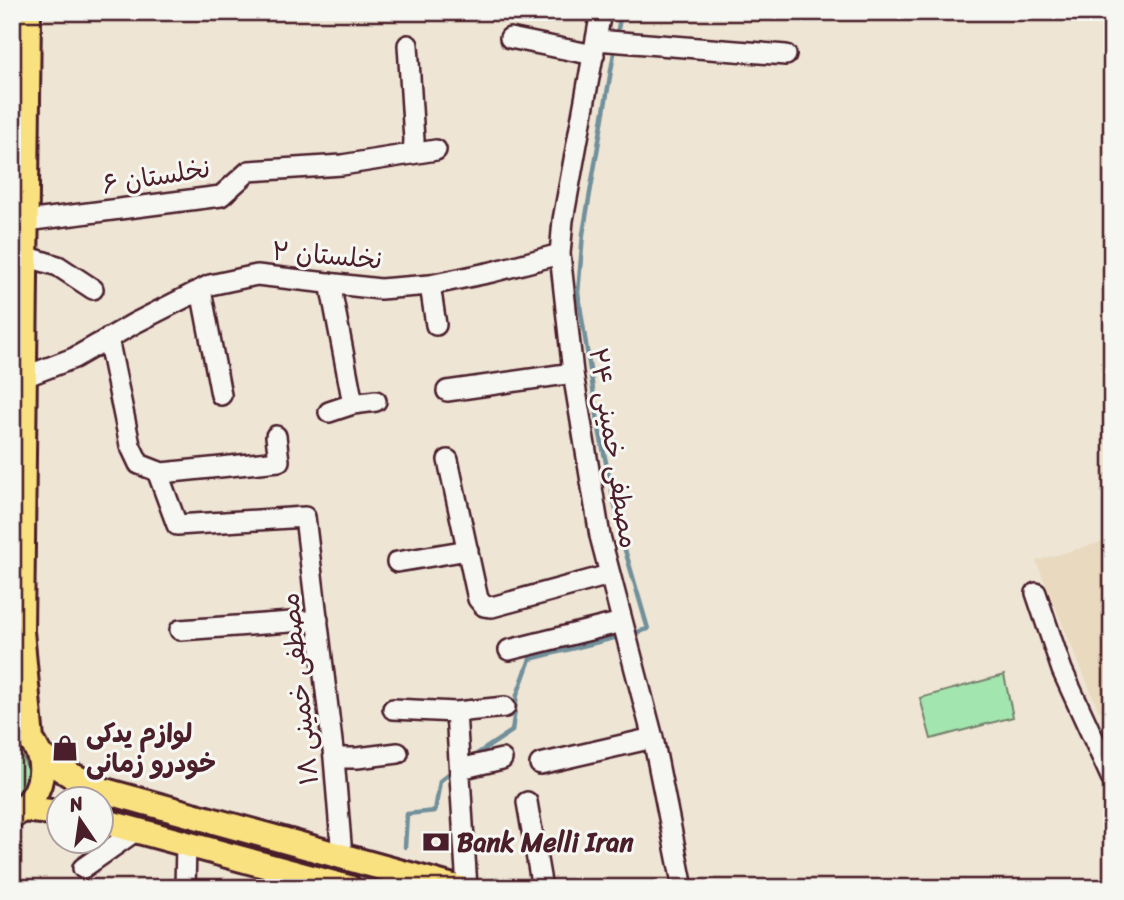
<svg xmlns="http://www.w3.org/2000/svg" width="1124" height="900" viewBox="0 0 1124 900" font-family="Sriracha,'Playpen Sans Arabic',sans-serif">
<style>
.built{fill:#e9d9bf}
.green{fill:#a3e5af;stroke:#76826d;stroke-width:2}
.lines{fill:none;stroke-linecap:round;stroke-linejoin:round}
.stream{stroke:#71909b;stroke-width:4.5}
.minor-casing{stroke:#4a1f2b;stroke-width:24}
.major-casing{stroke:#4a1f2b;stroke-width:30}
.minor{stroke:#f6f6f2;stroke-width:19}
.major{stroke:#fae180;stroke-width:24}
.labels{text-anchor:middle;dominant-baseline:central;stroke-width:6;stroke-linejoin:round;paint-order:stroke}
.street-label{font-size:26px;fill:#4a1f2b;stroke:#f6f6f2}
.poi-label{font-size:26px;font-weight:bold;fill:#4a1f2b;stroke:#f6f6f2;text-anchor:start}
</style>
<rect width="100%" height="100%" fill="#eee5d4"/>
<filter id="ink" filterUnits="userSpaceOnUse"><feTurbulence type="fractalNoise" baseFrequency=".0143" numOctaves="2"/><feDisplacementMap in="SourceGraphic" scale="14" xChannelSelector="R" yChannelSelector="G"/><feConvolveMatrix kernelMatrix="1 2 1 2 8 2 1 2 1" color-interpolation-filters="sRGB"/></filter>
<g filter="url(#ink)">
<path class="built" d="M 1112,539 L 1112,707 L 1099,711 L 1036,561 Z"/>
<path class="green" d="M 1004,675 L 1013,717 L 931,739 L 920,698 Z
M 12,745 C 25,755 32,773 24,789 C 22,794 16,799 12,803 Z
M 75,788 L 434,888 L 407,888 L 102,810 L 102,799 L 72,799 Z"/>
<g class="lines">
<path class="stream" d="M 617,35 L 621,12
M 615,47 L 583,234 L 578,293 L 600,434 L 623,543 L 648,629 L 630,634
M 468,760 L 512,731 L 517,695 L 530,659 L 622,636
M 405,847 L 407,814 L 435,811 L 440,781 L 452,771"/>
<g class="minor-casing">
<path id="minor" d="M 601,12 L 563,220 L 560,254 L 573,373 L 600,536 L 653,738 L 683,888
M 510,38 L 594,55
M 596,40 L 786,55
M 408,45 L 414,140 L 413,153
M 26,221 L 221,196 L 249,171 L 342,165 L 436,150
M 25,256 L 58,266 L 93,289
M 330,283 L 353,404 L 376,401
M 430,285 L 436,325
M 201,290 L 221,395
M 108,338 L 130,445 L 139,464 L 162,473 L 279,461 L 276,436
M 24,377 L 74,358 L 135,323 L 210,285 L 257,275 L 380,289 L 430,285 L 492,272 L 560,254
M 447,391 L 573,373
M 329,412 L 353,404
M 448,460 L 478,599 L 484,606 L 492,607 L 609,575
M 157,471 L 177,525 L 305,517 L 334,758 L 342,856
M 397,562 L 468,550
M 1036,593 L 1062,670 L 1112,779
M 180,630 L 318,620
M 509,650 L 622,622
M 393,709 L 456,712 L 505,707
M 456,712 L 467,888
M 334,758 L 357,758 L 398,753
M 540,764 L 653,738
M 460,769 L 502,759
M 527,802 L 542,888
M 83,868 L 137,830
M 185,888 L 186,844"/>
</g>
<g class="major-casing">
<path id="major" d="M 28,12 L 21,631 L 31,740
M 12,726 C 53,745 49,795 12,816
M 39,755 L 71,775 L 105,791 L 457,888
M 23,809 L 60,813
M 102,821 L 349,888"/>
</g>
<use href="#minor" class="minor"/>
<use href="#major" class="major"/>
</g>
</g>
<defs>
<g id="shop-bare" transform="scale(2.1)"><path d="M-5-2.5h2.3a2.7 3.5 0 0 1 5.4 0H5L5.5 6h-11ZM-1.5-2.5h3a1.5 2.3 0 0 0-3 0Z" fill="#4a1f2b" stroke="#f6f6f2" stroke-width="2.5" paint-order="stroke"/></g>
<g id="bank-bare" transform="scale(2.1)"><path d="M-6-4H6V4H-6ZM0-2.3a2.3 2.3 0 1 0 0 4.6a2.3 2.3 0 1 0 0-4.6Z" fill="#4a1f2b" stroke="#f6f6f2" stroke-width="2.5" paint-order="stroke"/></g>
</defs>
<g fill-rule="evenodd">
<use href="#shop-bare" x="65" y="748"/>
<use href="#bank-bare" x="436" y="842"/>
</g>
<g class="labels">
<g class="street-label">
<text transform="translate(156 176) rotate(-9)">نخلستان ۶</text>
<text transform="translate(327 255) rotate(5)">نخلستان ۲</text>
<text transform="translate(614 448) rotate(81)">مصطفی خمینی ۲۴</text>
<text transform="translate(299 689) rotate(-96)">مصطفی خمینی ۱۸</text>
</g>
<g class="poi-label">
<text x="86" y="733">لوازم یدکی<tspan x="86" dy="30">خودرو زمانی</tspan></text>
<text x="457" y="842">Bank Melli Iran</text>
</g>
</g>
<rect width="1124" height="900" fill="none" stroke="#f6f6f2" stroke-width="42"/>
<rect x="21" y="21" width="1082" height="858" fill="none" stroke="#4a1f2b" stroke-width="2.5" filter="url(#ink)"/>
<g transform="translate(80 820) rotate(347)"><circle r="33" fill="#f6f6f2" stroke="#b1a0a2" stroke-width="2"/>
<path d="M0-5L12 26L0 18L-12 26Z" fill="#4a1f2b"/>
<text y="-10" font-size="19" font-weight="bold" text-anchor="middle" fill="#4a1f2b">N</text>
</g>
</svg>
